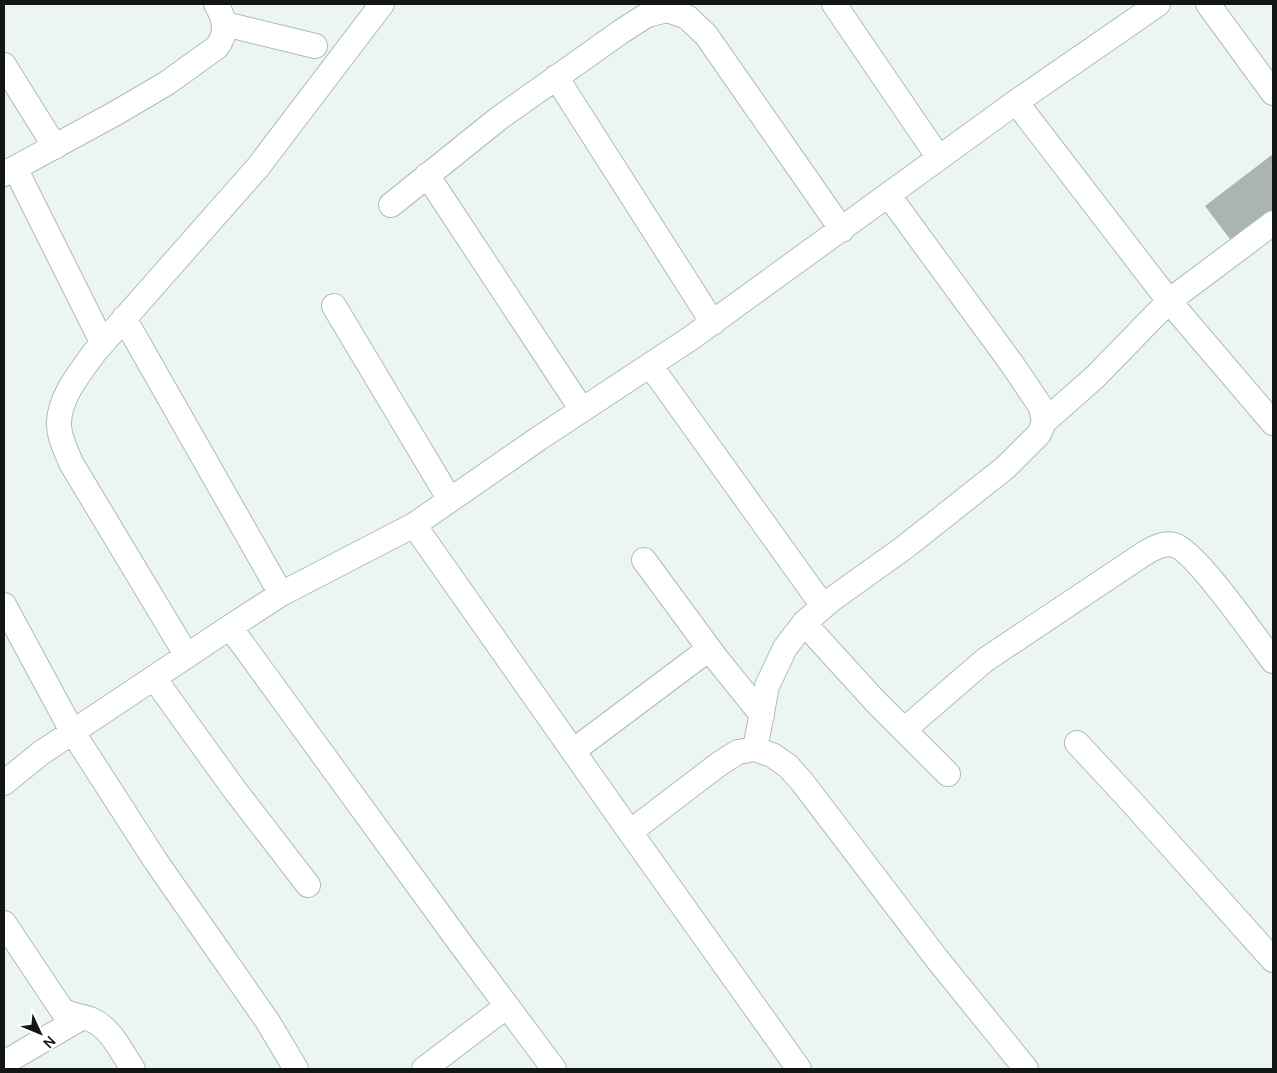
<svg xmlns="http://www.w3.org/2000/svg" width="1277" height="1073" viewBox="0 0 1277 1073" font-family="Manrope,sans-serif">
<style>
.building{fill:#abb5b0}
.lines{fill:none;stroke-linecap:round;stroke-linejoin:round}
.minor-casing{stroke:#b0bbb5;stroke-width:26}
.minor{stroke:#fff;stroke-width:24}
</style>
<rect width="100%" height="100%" fill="#ebf6f0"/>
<path class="building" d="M 1273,154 L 1273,212 L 1233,243 L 1205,206 Z"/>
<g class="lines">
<g class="minor-casing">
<path id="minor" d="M 834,4 L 939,158
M 1208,4 L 1273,93
M 225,24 L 315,46
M 4,65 L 55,147
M 556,77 L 713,323
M 1016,102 L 1169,301 L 1273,423
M 15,168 L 102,342
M 4,174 L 116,113 L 167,83 L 217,47 C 228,32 225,19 216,4
M 427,175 L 582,410
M 391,205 L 498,119 L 622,31 L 647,15 L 667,10 L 687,17 L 706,35 L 842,230
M 334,306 L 450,500
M 124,318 L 281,594
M 650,365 L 823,606
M 1044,422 L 1095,377 L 1169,301 L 1273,223
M 414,525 L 630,832 L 799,1069
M 644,560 L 716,658 L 762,715
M 4,605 L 72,731 L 155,860 L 268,1022 L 296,1069
M 804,623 L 875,701 L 948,774
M 230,627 L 460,943 L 554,1069
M 187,656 L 71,463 C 66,450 58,436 59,422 C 60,396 80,373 94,353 L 258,167 L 382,4
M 154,678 L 234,789 L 308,885
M 904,730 L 985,660 L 1145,553 C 1154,548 1164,542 1174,545 C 1196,551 1257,640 1273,661
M 1077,743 L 1130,800 L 1273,960
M 755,749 L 767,686 L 785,648 L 804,623 L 831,600 L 905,547 L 1006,467 L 1039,434 L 1044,422 L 1041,407 L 1012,364 L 889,196
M 573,751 L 709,649
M 4,783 L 41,753 L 230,627 L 281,594 L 414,525 L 538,439 L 691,338 L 1016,102 L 1158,4
M 630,832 L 719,764 L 738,752 L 755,749 L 772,755 L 788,766 L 803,783 L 937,959 L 1026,1069
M 4,923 L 62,1010 C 72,1016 82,1016 92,1020 C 111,1028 122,1053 133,1069
M 4,1063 L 81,1018
M 424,1069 L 507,1006"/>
</g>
<use href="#minor" class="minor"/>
</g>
<rect width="1277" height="1073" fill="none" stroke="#121614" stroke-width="10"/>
<g transform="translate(40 1033) rotate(134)" stroke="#ffffff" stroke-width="4" paint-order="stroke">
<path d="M0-4L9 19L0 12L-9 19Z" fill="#121614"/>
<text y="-8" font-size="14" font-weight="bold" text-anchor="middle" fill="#121614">N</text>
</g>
</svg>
